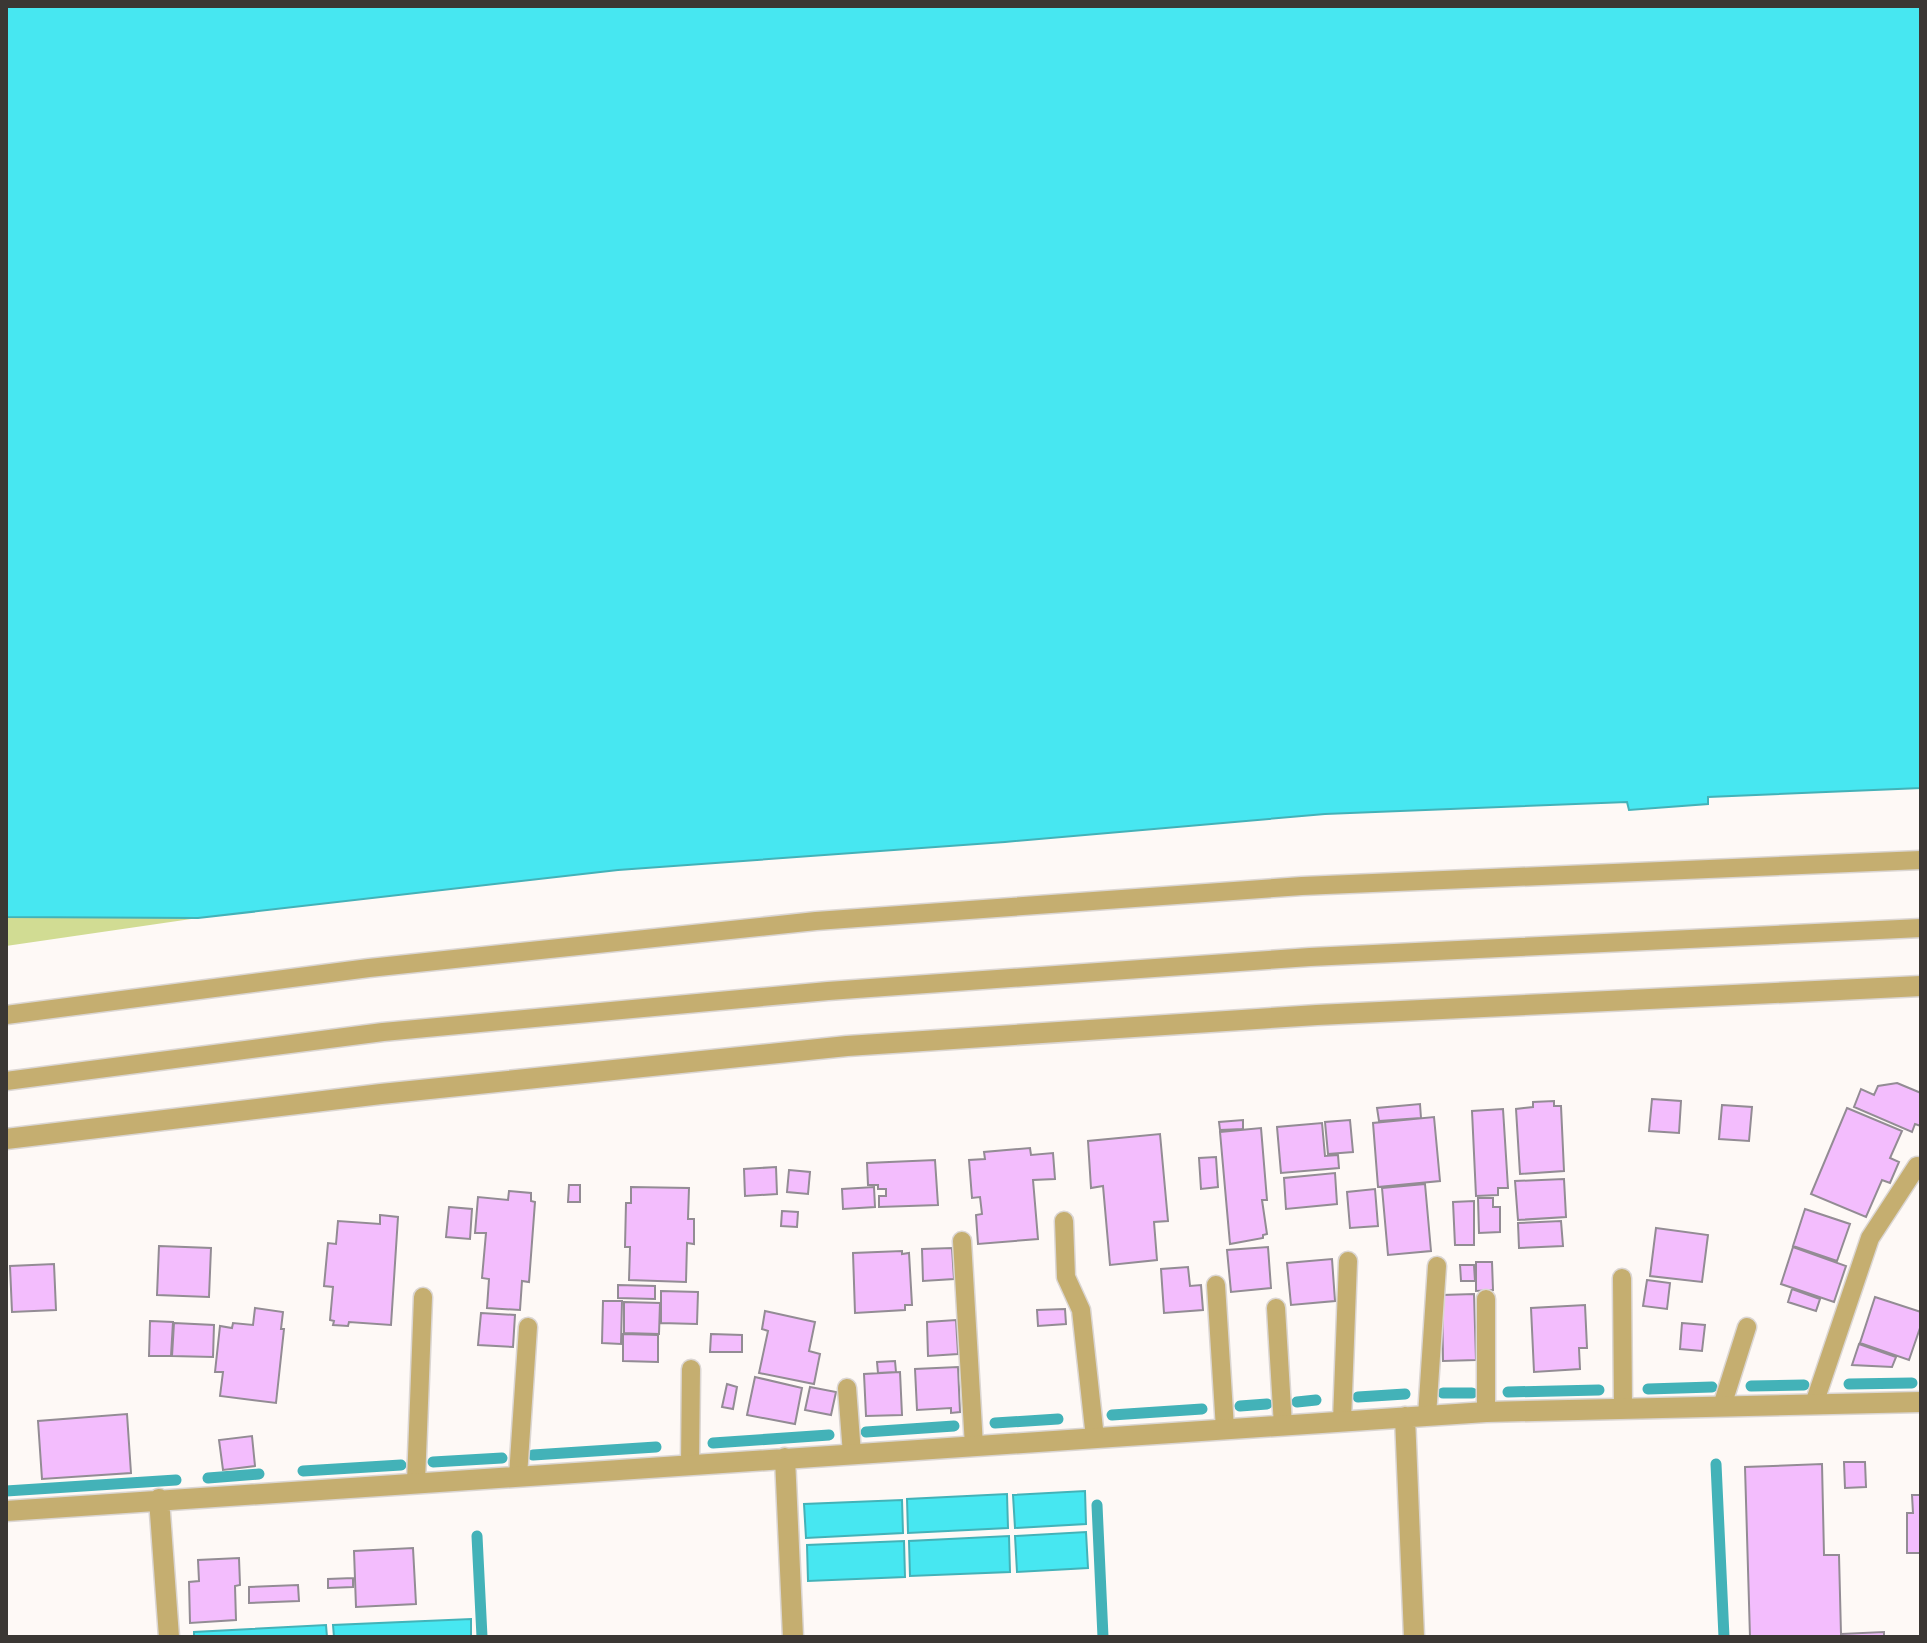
<svg xmlns="http://www.w3.org/2000/svg" width="1927" height="1643" viewBox="0 0 1927 1643" font-family="Lora,serif">
<style>
.green{fill:#d1dc93}
.water{fill:#47e7f1;stroke:#43b2b8;stroke-width:2}
.lines{fill:none;stroke-linecap:round;stroke-linejoin:round}
.stream{stroke:#43b2b8;stroke-width:11}
.building{fill:#f3bdfd;stroke:#938c94;stroke-width:2}
.service-casing{stroke:#dbd6d3;stroke-width:21}
.minor-casing{stroke:#dbd6d3;stroke-width:23}
.tertiary-casing{stroke:#dbd6d3;stroke-width:23}
.service{stroke:#c5ae70;stroke-width:18}
.minor{stroke:#c5ae70;stroke-width:20}
.tertiary{stroke:#c5ae70;stroke-width:20}
</style>
<rect width="100%" height="100%" fill="#fef9f6"/>
<path class="green" d="M 6,917 L 198,918 L 6,946 Z"/>
<path class="water" d="M 6,6 L 1921,6 L 1921,788 L 1708,797 L 1708,804 L 1629,810 L 1627,802 L 1325,814 L 1005,842 L 618,870 L 198,918 L 6,917 Z
M 1085,1491 L 1086,1524 L 1015,1528 L 1013,1495 Z
M 1007,1494 L 1008,1528 L 908,1533 L 907,1499 Z
M 902,1500 L 903,1533 L 806,1538 L 804,1504 Z
M 1086,1532 L 1088,1568 L 1017,1572 L 1015,1536 Z
M 1009,1536 L 1010,1572 L 910,1576 L 909,1541 Z
M 904,1541 L 905,1577 L 808,1581 L 807,1545 Z
M 471,1619 L 471,1637 L 334,1637 L 333,1625 Z
M 326,1625 L 327,1637 L 194,1637 L 194,1632 Z"/>
<g class="lines">
<path class="stream" d="M 1849,1384 L 1912,1383
M 1751,1386 L 1804,1385
M 1648,1389 L 1712,1387
M 1508,1392 L 1599,1390
M 1443,1393 L 1472,1393
M 1358,1397 L 1405,1394
M 1297,1402 L 1316,1400
M 1240,1406 L 1267,1404
M 1112,1415 L 1202,1409
M 995,1423 L 1058,1419
M 866,1432 L 954,1426
M 713,1443 L 829,1435
M 533,1455 L 656,1447
M 433,1462 L 502,1458
M 1716,1464 L 1724,1637
M 303,1471 L 401,1465
M 208,1478 L 259,1474
M 6,1491 L 176,1480
M 1097,1505 L 1103,1637
M 477,1536 L 482,1637"/>
</g>
<path class="building" d="M 1897,1083 L 1921,1093 L 1921,1126 L 1915,1124 L 1912,1132 L 1854,1107 L 1861,1089 L 1874,1095 L 1878,1086 Z
M 1652,1099 L 1681,1101 L 1679,1133 L 1649,1131 Z
M 1554,1101 L 1554,1106 L 1561,1106 L 1564,1171 L 1520,1174 L 1516,1109 L 1533,1107 L 1533,1102 Z
M 1420,1104 L 1421,1118 L 1379,1121 L 1377,1108 Z
M 1722,1105 L 1752,1107 L 1749,1141 L 1719,1139 Z
M 1847,1108 L 1902,1131 L 1890,1158 L 1899,1162 L 1890,1183 L 1882,1180 L 1866,1217 L 1811,1194 Z
M 1503,1109 L 1508,1188 L 1498,1188 L 1498,1195 L 1476,1196 L 1472,1111 Z
M 1434,1117 L 1440,1181 L 1378,1187 L 1373,1123 Z
M 1243,1120 L 1243,1129 L 1220,1130 L 1219,1122 Z
M 1350,1120 L 1353,1152 L 1328,1154 L 1325,1122 Z
M 1322,1123 L 1325,1156 L 1338,1155 L 1339,1168 L 1281,1173 L 1277,1127 Z
M 1261,1128 L 1267,1200 L 1262,1200 L 1267,1234 L 1263,1235 L 1263,1238 L 1230,1244 L 1220,1132 Z
M 1160,1134 L 1168,1221 L 1154,1222 L 1157,1260 L 1110,1265 L 1103,1186 L 1091,1188 L 1088,1141 Z
M 1030,1148 L 1031,1155 L 1053,1153 L 1055,1179 L 1033,1180 L 1038,1239 L 978,1244 L 976,1215 L 982,1214 L 980,1197 L 972,1198 L 969,1160 L 985,1159 L 984,1152 Z
M 1216,1157 L 1218,1187 L 1201,1189 L 1199,1158 Z
M 935,1160 L 938,1205 L 879,1207 L 879,1196 L 886,1196 L 886,1189 L 878,1189 L 878,1185 L 868,1185 L 867,1163 Z
M 776,1167 L 777,1194 L 745,1196 L 744,1169 Z
M 789,1170 L 810,1172 L 808,1194 L 787,1192 Z
M 1335,1173 L 1337,1204 L 1286,1209 L 1284,1178 Z
M 1564,1179 L 1566,1217 L 1518,1220 L 1515,1181 Z
M 1425,1184 L 1431,1251 L 1388,1255 L 1382,1188 Z
M 569,1185 L 580,1185 L 580,1202 L 568,1202 Z
M 631,1187 L 689,1188 L 688,1219 L 694,1219 L 694,1244 L 687,1243 L 686,1282 L 629,1280 L 630,1247 L 625,1247 L 626,1203 L 631,1203 Z
M 874,1187 L 875,1207 L 843,1209 L 842,1189 Z
M 1375,1189 L 1378,1226 L 1350,1228 L 1347,1192 Z
M 509,1191 L 531,1193 L 531,1201 L 535,1202 L 529,1282 L 522,1281 L 520,1310 L 487,1308 L 489,1279 L 482,1278 L 486,1233 L 475,1233 L 478,1197 L 508,1200 Z
M 1478,1198 L 1493,1198 L 1493,1207 L 1500,1207 L 1500,1232 L 1479,1233 Z
M 1474,1201 L 1474,1245 L 1455,1245 L 1453,1202 Z
M 449,1207 L 472,1209 L 470,1239 L 446,1237 Z
M 1805,1209 L 1850,1224 L 1837,1261 L 1793,1246 Z
M 782,1211 L 798,1212 L 797,1227 L 781,1226 Z
M 380,1215 L 398,1217 L 391,1325 L 349,1322 L 348,1326 L 333,1325 L 334,1321 L 330,1320 L 333,1287 L 324,1286 L 328,1243 L 336,1244 L 338,1221 L 380,1224 Z
M 1561,1221 L 1563,1246 L 1519,1248 L 1518,1223 Z
M 1656,1228 L 1708,1235 L 1702,1282 L 1650,1276 Z
M 159,1246 L 211,1248 L 209,1297 L 157,1295 Z
M 1268,1247 L 1271,1288 L 1231,1292 L 1227,1250 Z
M 1793,1247 L 1846,1266 L 1834,1302 L 1781,1284 Z
M 952,1248 L 954,1279 L 923,1281 L 922,1249 Z
M 902,1251 L 902,1254 L 909,1253 L 912,1305 L 905,1305 L 905,1310 L 855,1313 L 853,1253 Z
M 1332,1259 L 1335,1301 L 1291,1305 L 1287,1263 Z
M 1476,1262 L 1492,1262 L 1493,1290 L 1476,1291 Z
M 54,1264 L 56,1310 L 12,1312 L 10,1266 Z
M 1460,1265 L 1474,1265 L 1475,1281 L 1461,1281 Z
M 1188,1267 L 1190,1286 L 1201,1285 L 1203,1310 L 1164,1313 L 1161,1269 Z
M 1647,1280 L 1670,1283 L 1667,1309 L 1643,1306 Z
M 618,1285 L 655,1286 L 655,1299 L 618,1298 Z
M 1792,1289 L 1820,1299 L 1816,1311 L 1788,1302 Z
M 661,1291 L 698,1292 L 697,1324 L 661,1323 Z
M 1474,1294 L 1476,1360 L 1443,1361 L 1442,1295 Z
M 1875,1297 L 1921,1312 L 1921,1325 L 1909,1360 L 1860,1343 Z
M 603,1301 L 622,1301 L 621,1344 L 602,1343 Z
M 624,1302 L 660,1303 L 659,1334 L 624,1333 Z
M 1585,1305 L 1587,1348 L 1579,1348 L 1580,1369 L 1534,1372 L 1531,1308 Z
M 255,1308 L 283,1312 L 281,1329 L 284,1329 L 276,1403 L 220,1396 L 223,1372 L 215,1372 L 220,1326 L 232,1328 L 233,1323 L 253,1325 Z
M 1065,1309 L 1066,1324 L 1038,1326 L 1037,1310 Z
M 765,1311 L 815,1322 L 809,1351 L 820,1354 L 814,1384 L 759,1373 L 768,1331 L 762,1329 Z
M 481,1313 L 515,1315 L 513,1347 L 478,1345 Z
M 956,1320 L 958,1354 L 928,1356 L 927,1322 Z
M 150,1321 L 173,1322 L 171,1356 L 149,1356 Z
M 174,1323 L 214,1325 L 213,1357 L 172,1356 Z
M 1682,1323 L 1705,1325 L 1702,1351 L 1680,1349 Z
M 623,1334 L 658,1335 L 658,1362 L 623,1361 Z
M 711,1334 L 742,1335 L 742,1352 L 710,1352 Z
M 1859,1344 L 1896,1357 L 1892,1367 L 1852,1365 Z
M 895,1361 L 896,1372 L 878,1373 L 877,1362 Z
M 958,1367 L 960,1412 L 951,1413 L 951,1408 L 917,1410 L 915,1369 Z
M 900,1372 L 902,1415 L 866,1416 L 864,1374 Z
M 755,1377 L 802,1388 L 795,1424 L 747,1415 Z
M 727,1384 L 737,1387 L 733,1409 L 722,1407 Z
M 810,1387 L 836,1392 L 831,1415 L 805,1410 Z
M 127,1414 L 131,1473 L 42,1479 L 38,1421 Z
M 252,1436 L 255,1466 L 223,1470 L 219,1440 Z
M 1844,1462 L 1865,1462 L 1866,1487 L 1845,1488 Z
M 1822,1464 L 1824,1555 L 1839,1555 L 1841,1634 L 1884,1632 L 1884,1637 L 1750,1637 L 1745,1467 Z
M 1912,1495 L 1921,1495 L 1921,1553 L 1907,1553 L 1907,1513 L 1913,1513 Z
M 413,1548 L 416,1604 L 356,1607 L 354,1551 Z
M 239,1558 L 240,1585 L 235,1586 L 236,1620 L 190,1623 L 189,1582 L 199,1581 L 198,1560 Z
M 353,1578 L 353,1587 L 328,1588 L 328,1579 Z
M 298,1585 L 299,1601 L 249,1603 L 249,1587 Z"/>
<g class="lines">
<g class="service-casing">
<path id="service" d="M 6,1015 L 369,968 L 816,921 L 1302,886 L 1921,860
M 6,1081 L 383,1032 L 828,991 L 1310,957 L 1921,928
M 1064,1221 L 1066,1277 L 1081,1310 L 1095,1438
M 962,1241 L 974,1446
M 1622,1278 L 1623,1409
M 1216,1285 L 1225,1429
M 1486,1299 L 1486,1412
M 1276,1308 L 1283,1426
M 847,1388 L 852,1454
M 1814,1404 L 1870,1238 L 1917,1166
M 1722,1406 L 1747,1327
M 1427,1416 L 1437,1266
M 1342,1421 L 1348,1261
M 690,1465 L 691,1369
M 518,1476 L 528,1327
M 416,1482 L 423,1297"/>
</g>
<g class="minor-casing">
<path id="minor" d="M 1405,1417 L 1414,1637
M 785,1458 L 793,1637
M 159,1499 L 169,1637
M 6,1511 L 1486,1412 L 1921,1402"/>
</g>
<g class="tertiary-casing">
<path id="tertiary" d="M 6,1139 L 381,1094 L 847,1046 L 1317,1015 L 1921,986"/>
</g>
<use href="#service" class="service"/>
<use href="#minor" class="minor"/>
<use href="#tertiary" class="tertiary"/>
</g>
<rect width="1927" height="1643" fill="none" stroke="#3b3734" stroke-width="16"/>
</svg>
